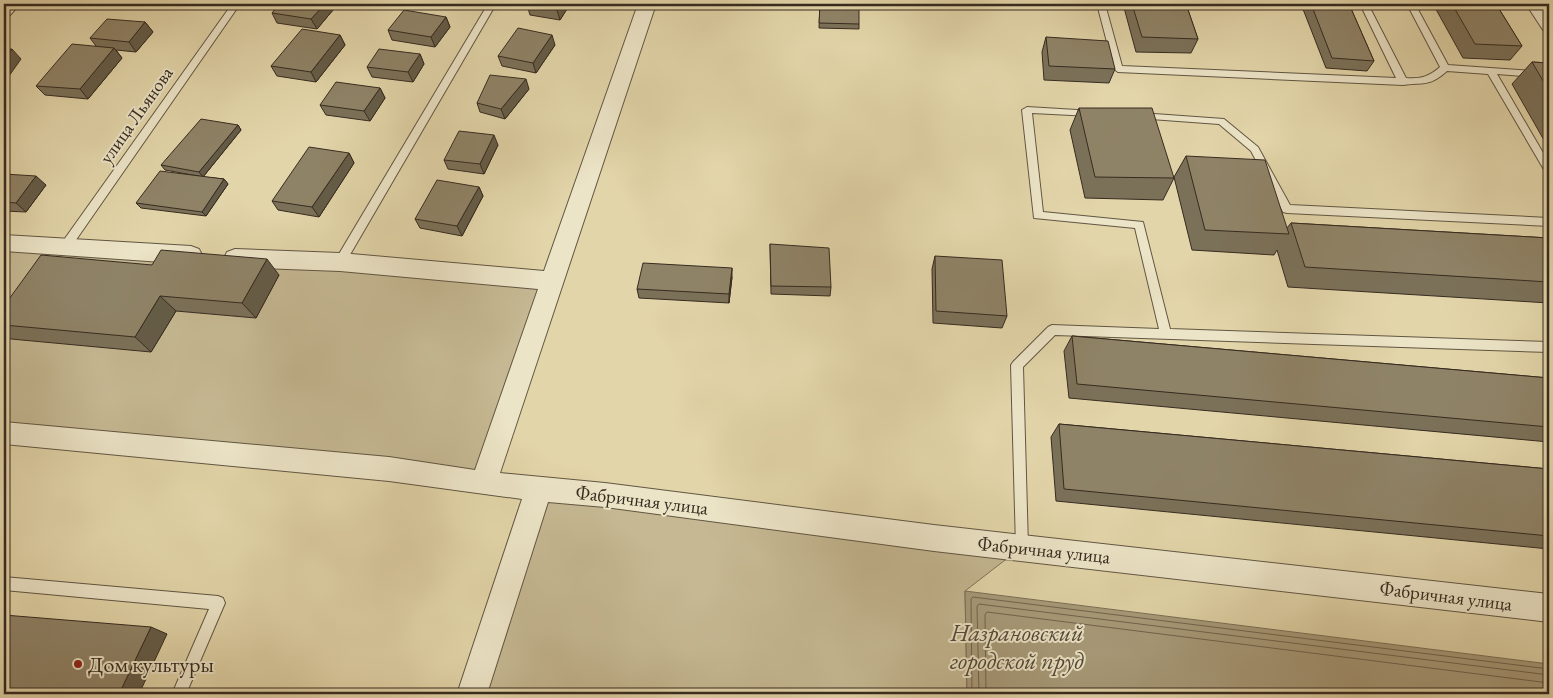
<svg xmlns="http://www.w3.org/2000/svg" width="1553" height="698" viewBox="0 0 1553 698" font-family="'EB Garamond',serif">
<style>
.green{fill:#c5b892;stroke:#7e7259}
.water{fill:#a89b7a;stroke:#7a6e56}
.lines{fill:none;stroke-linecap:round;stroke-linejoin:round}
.shore{stroke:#6f634d;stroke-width:1}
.service-casing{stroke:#615642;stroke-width:2}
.minor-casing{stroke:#615642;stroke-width:2}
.service{fill:#ece4c7;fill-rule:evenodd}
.minor{fill:#ece4c7;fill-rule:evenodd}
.wall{fill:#7b7159;stroke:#362b20}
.shaded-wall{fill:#645c48;stroke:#362b20}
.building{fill:#8f8367;stroke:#362b20}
.poi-dot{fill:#8f2418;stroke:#ece4c7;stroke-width:2}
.labels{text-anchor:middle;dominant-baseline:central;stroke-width:4;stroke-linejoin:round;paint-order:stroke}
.street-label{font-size:19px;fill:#362b20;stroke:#ece4c7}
.near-poi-label{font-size:22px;fill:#362b20;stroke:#ece4c7;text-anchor:start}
.near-water-label{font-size:24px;font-style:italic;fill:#524736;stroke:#ece4c7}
</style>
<rect width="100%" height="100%" fill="#e2d5a9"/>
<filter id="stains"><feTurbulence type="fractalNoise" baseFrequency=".004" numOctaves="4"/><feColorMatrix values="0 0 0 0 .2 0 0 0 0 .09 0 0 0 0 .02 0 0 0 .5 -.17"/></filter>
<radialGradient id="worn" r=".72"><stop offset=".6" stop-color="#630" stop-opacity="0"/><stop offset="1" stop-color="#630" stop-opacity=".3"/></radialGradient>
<path class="green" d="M 4,243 L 552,281 L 483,483 L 389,469 L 4,433 Z
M 539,488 L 1022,547 L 965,591 L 967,694 L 472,694 Z"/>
<path class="water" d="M 965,591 L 1549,664 L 1549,694 L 967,694 Z"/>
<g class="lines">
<path class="shore" d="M 972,694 L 971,599 L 973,597 L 1549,669
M 979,694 L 977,606 L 979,604 L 1549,675
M 986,694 L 985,615 L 987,612 L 1549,683"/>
<g class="service-casing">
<path id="service" d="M 232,4 L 240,4 L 69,250 L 61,250 L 60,247 L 61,244 Z
M 488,4 L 496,4 L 344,265 L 336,265 L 335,262 L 336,259 Z
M 1097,4 L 1105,4 L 1122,66 L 1396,78 L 1360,4 L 1368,4 L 1406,78 C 1420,79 1429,77 1440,67 L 1407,4 L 1415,4 L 1448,65 L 1549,72 L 1549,78 L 1497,74 L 1549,163 L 1549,174 L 1546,173 L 1488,74 L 1447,71 C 1429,87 1424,82 1403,85 L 1118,72 L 1114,69 Z
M 1027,107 L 1094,111 L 1094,115 L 1091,116 L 1032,113 L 1043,212 L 1143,222 L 1170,329 L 1549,342 L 1549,352 L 1055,335 L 1023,367 L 1028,547 L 1027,551 L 1022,553 L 1017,551 L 1016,547 L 1011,365 L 1013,362 L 1048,327 L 1052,325 L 1159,329 L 1135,228 L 1034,218 L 1022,110 Z
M 1140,113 L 1224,119 L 1258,147 L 1290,205 L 1549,218 L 1549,226 L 1287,213 L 1283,212 L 1251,151 L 1219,124 L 1137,118 L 1137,114 Z
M 4,577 L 218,596 L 223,598 L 225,603 L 186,694 L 172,694 L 209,609 L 4,590 Z"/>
</g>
<g class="minor-casing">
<path id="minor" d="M 4,4 L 20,4 L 10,15 L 4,16 Z
M 638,4 L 656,4 L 500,473 L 605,483 L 934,525 L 1549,594 L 1549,622 L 934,551 L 605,507 L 548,502 L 487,694 L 457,694 L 522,499 L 389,481 L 4,444 L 4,422 L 389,457 L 475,470 L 538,289 L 340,271 L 235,267 L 227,264 L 224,258 L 227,252 L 235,249 L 340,253 L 544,271 Z
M 1526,4 L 1544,4 L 1549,13 L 1549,32 L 1543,30 Z
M 4,235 L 191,246 L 199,249 L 202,255 L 199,261 L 191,264 L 4,251 Z"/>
</g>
<use href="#service" class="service"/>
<use href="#minor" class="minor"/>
</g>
<path class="wall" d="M 280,4 L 330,4 L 333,10 L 317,29 L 277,23 L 272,13 Z
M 424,4 L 460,4 L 456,9 Z
M 528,4 L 570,4 L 560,20 L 530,15 L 527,5 Z
M 820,4 L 859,24 L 859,29 L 819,28 Z
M 1123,4 L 1186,4 L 1198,39 L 1191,53 L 1136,52 Z
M 1301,4 L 1349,4 L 1374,61 L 1367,71 L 1326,68 Z
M 1433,4 L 1496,4 L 1522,46 L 1510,60 L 1463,58 Z
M 446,17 L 450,27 L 435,47 L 392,40 L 388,30 Z
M 145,22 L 153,32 L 136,52 L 116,50 L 122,58 L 88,99 L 45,95 L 36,86 L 96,46 L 90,38 Z
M 340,35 L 345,45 L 316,82 L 277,76 L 271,66 Z
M 1046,37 L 1115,69 L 1109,83 L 1044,80 L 1042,52 Z
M 555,45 L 536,73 L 502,66 L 498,56 Z
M 420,54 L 424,64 L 413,82 L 372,77 L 367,67 Z
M 1532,62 L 1549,63 L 1549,149 L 1512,84 Z
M 380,88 L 385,98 L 370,121 L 326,115 L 320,105 Z
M 529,89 L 505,119 L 480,112 L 477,103 Z
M 1079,108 L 1174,178 L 1163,200 L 1085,198 L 1070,130 Z
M 238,125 L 241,130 L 203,177 L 224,179 L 228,184 L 206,216 L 141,208 L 136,203 L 203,177 L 165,170 L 161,165 Z
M 498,145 L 484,174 L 448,169 L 444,160 Z
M 349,153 L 354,163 L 319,217 L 278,210 L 272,201 Z
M 1186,156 L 1287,228 L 1291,223 L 1549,238 L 1549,303 L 1288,287 L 1277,250 L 1274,255 L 1192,250 L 1174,177 Z
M 4,174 L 46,185 L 26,212 L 4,211 Z
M 479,187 L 483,196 L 462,236 L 420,228 L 415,219 Z
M 770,244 L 831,287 L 830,296 L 771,294 Z
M 935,256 L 1007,316 L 1002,328 L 933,323 L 932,269 Z
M 279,275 L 256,318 L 176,311 L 151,352 L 11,339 L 4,334 L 4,306 Z
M 732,277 L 729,303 L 639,298 L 637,289 Z
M 1072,336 L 1549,378 L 1549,442 L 1069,398 L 1064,351 Z
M 1059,424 L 1549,469 L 1549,549 L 1056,501 L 1051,437 Z"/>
<path class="shaded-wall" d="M 325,4 L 330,4 L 333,10 L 317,29 L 311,19 Z
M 454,4 L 460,4 L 456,9 Z
M 561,4 L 570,4 L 560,20 L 557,10 Z
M 446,17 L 450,27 L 435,47 L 431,37 Z
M 145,22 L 153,32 L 136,52 L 129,42 Z
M 340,35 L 345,45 L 316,82 L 311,72 Z
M 552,35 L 555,45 L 536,73 L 533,63 Z
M 114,48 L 122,58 L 88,99 L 80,89 Z
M 12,49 L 21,59 L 4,83 L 4,60 Z
M 420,54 L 424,64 L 413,82 L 408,72 Z
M 526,79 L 529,89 L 505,119 L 501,109 Z
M 380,88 L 385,98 L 370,121 L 364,111 Z
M 238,125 L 241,130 L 203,177 L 199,172 Z
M 494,135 L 498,145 L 484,174 L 480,164 Z
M 349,153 L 354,163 L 319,217 L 312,207 Z
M 36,176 L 46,185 L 26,212 L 16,203 Z
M 224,179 L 228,184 L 206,216 L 202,212 Z
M 479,187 L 483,196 L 462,236 L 457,226 Z
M 267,259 L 279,275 L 256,318 L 242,303 Z
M 732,268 L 732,277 L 729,303 L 729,294 Z
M 160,296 L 176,311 L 151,352 L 135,337 Z
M 151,627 L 167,634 L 139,694 L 119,694 Z"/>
<path class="building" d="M 280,4 L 325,4 L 311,19 L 272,13 Z
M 528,4 L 561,4 L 557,10 L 527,5 Z
M 820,4 L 859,4 L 859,24 L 819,23 Z
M 1132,4 L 1186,4 L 1198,39 L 1142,37 Z
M 1311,4 L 1349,4 L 1374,61 L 1332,58 Z
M 1452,4 L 1496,4 L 1522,46 L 1475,44 Z
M 404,10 L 446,17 L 431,37 L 388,30 Z
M 107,19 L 145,22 L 129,42 L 90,38 Z
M 518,28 L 552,35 L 533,63 L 498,56 Z
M 302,29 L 340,35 L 311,72 L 271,66 Z
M 1046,37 L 1108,41 L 1115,69 L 1049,66 Z
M 72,44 L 114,48 L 80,89 L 36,86 Z
M 4,49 L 12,49 L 4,60 Z
M 379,49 L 420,54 L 408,72 L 367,67 Z
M 1532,62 L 1549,63 L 1549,91 Z
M 490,75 L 526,79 L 501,109 L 477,103 Z
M 336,82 L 380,88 L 364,111 L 320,105 Z
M 1079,108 L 1152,108 L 1174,178 L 1095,177 Z
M 201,119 L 238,125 L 199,172 L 161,165 Z
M 459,131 L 494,135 L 480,164 L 444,160 Z
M 309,147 L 349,153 L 312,207 L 272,201 Z
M 1186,156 L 1265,160 L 1289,234 L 1205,230 Z
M 160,171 L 224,179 L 202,212 L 136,203 Z
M 4,174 L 36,176 L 16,203 L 4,202 Z
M 437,180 L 479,187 L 457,226 L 415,219 Z
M 1291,223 L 1549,238 L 1549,282 L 1305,267 Z
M 770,244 L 829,248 L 831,287 L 771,286 Z
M 161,250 L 267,259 L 242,303 L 160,296 L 135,337 L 4,325 L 4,306 L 41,255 L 152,265 Z
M 935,256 L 1002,260 L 1007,316 L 936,311 Z
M 643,263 L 732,268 L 729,294 L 637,289 Z
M 1072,336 L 1549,378 L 1549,427 L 1077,384 Z
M 1059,424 L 1549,469 L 1549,536 L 1064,489 Z
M 4,615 L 151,627 L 119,694 L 4,694 Z"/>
<circle class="poi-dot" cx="78" cy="664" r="5"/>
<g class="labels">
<g class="street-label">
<text transform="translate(136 115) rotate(-55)">улица Льянова</text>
<text transform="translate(642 500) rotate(7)">Фабричная улица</text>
<text transform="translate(1044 550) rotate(6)">Фабричная улица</text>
<text transform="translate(1446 596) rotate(7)">Фабричная улица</text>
</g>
<g class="near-poi-label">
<text x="88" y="664">Дом культуры</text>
</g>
<g class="near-water-label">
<text x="1017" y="632">Назрановский<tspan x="1017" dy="28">городской пруд</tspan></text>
</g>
</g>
<rect width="1553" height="698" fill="none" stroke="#e2d5a9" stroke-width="20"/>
<rect x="5" y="5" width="1543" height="688" fill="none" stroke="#362b20" stroke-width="2.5"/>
<rect x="10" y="10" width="1533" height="678" fill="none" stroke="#362b20"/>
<rect width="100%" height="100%" filter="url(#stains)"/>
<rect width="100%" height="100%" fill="url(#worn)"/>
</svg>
